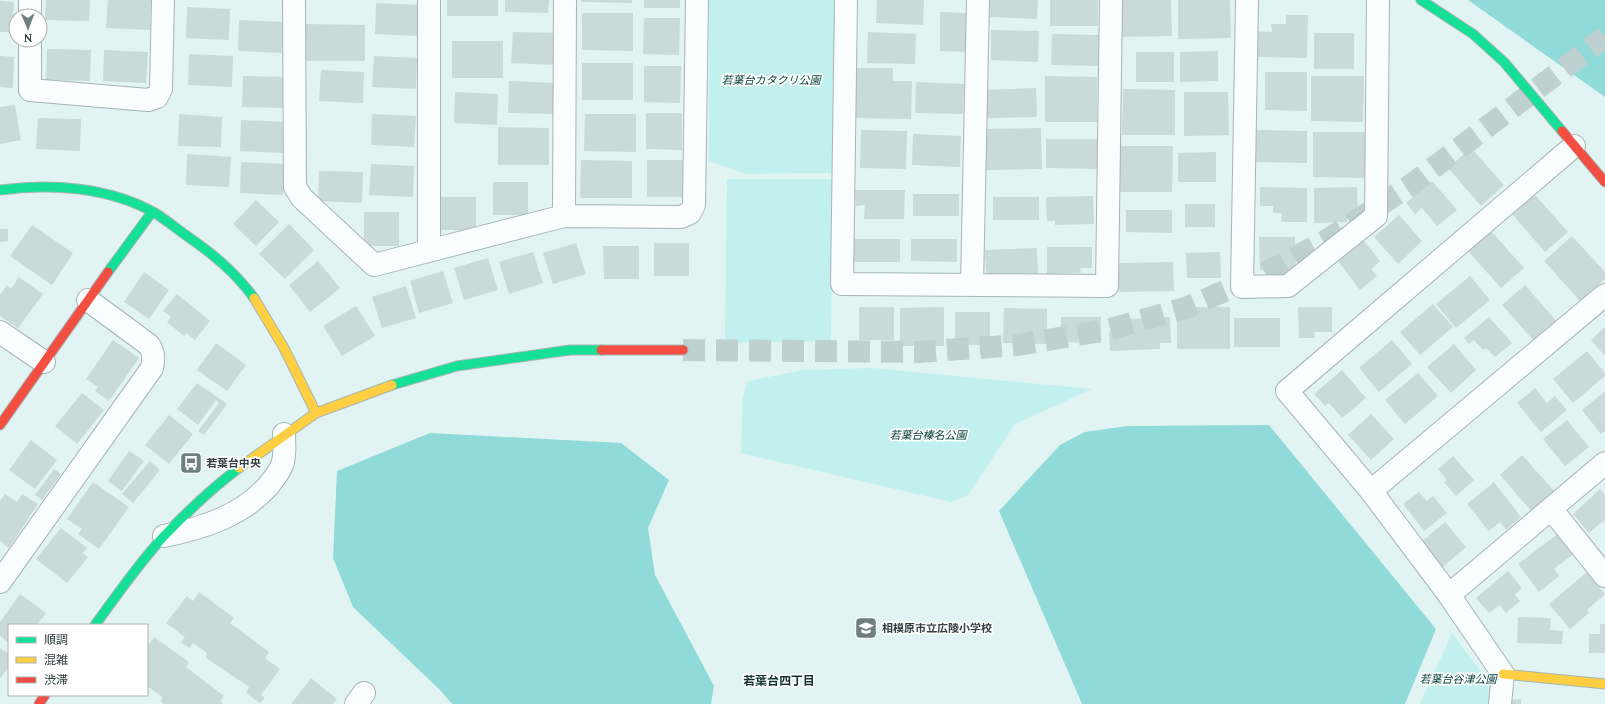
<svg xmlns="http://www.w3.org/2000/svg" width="1605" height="704" viewBox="0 0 1605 704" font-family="Lora,'Noto Sans JP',serif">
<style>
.green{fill:#c1f0ef}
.forest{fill:#90dad9}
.building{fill:#cad9d9}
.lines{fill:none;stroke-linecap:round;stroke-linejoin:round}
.secondary-tunnel{stroke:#bed0cf;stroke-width:22;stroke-dasharray:22 11;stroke-linecap:butt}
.street-casing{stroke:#a6b5b4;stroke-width:24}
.fast-casing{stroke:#a6b5b4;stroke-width:11}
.slow-casing{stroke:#a6b5b4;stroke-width:11}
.jam-casing{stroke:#a6b5b4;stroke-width:11}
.street{stroke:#fafdfd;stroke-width:22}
.fast{stroke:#16e098;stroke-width:9}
.slow{stroke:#ffcf43;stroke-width:9}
.jam{stroke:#f24e42;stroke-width:9}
.labels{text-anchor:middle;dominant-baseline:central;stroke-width:3.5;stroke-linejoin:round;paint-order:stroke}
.park-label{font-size:11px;font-style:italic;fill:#043d3d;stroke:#fff}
.poi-label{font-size:11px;font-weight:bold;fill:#324040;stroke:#fff;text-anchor:start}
.neighbourhood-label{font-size:12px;font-weight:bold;fill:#173535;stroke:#fff}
</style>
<rect width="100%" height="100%" fill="#e1f4f3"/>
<path class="green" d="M 709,0 L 835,0 L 832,173 L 747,174 L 709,161 Z
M 727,179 L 833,179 L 831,341 L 725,343 Z
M 872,368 L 1092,389 L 1015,424 L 968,495 L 951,502 L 741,453 L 743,396 L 748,381 L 803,370 Z
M 1452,633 L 1492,686 L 1490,704 L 1420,704 Z"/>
<path class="forest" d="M 1468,0 L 1605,0 L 1605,97 Z
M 1269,425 L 1436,629 L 1405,704 L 1082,704 L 999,511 L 1060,445 L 1085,432 L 1127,426 Z
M 430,433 L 621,443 L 669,480 L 648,528 L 655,575 L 714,686 L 711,704 L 452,704 L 441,691 L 353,607 L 333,558 L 337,471 Z"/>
<path class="building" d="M 46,0 L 90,0 L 89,21 L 45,20 Z
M 108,0 L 151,0 L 150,30 L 106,28 Z
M 447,0 L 498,0 L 498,16 L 447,16 Z
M 505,0 L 549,0 L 548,13 L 505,12 Z
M 581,0 L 632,0 L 632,3 L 581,2 Z
M 644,0 L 680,0 L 680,8 L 644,8 Z
M 877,0 L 924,0 L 923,25 L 876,23 Z
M 990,0 L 1038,0 L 1037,19 L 990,17 Z
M 1050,0 L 1098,0 L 1098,26 L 1050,26 Z
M 1118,0 L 1171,0 L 1172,36 L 1119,37 Z
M 1178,0 L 1230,0 L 1231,38 L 1178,39 Z
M 0,1 L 14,2 L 12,32 L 0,32 Z
M 376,3 L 420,5 L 418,36 L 375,34 Z
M 187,7 L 230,9 L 229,40 L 186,38 Z
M 940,12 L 971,13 L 970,52 L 940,51 Z
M 582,13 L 633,13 L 633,51 L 582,50 Z
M 1286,15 L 1308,15 L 1307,58 L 1254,57 L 1254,31 L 1272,32 L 1271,24 L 1286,24 Z
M 644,18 L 680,18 L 679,55 L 643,54 Z
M 239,20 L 283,22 L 282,53 L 238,51 Z
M 305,24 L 365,25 L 365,61 L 305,61 Z
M 991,30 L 1039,31 L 1038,62 L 991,60 Z
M 513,32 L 556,33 L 555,65 L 511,63 Z
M 868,32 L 916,34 L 915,64 L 867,63 Z
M 1314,33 L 1354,33 L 1354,69 L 1314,69 Z
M 1052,34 L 1100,35 L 1098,66 L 1051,65 Z
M 452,41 L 503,41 L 503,78 L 452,78 Z
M 47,49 L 91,50 L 90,81 L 46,80 Z
M 104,50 L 148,52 L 146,83 L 103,81 Z
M 1218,51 L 1218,81 L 1180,82 L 1180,52 Z
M 1136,52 L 1174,52 L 1174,82 L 1136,82 Z
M 189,54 L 233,56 L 232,87 L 188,85 Z
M 0,56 L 14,57 L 13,88 L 0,87 Z
M 374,56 L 417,58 L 416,89 L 372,87 Z
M 582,63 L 633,63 L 633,100 L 582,100 Z
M 644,66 L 681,66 L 680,103 L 644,102 Z
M 856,68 L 893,68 L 893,81 L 912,81 L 911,119 L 855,118 Z
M 321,70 L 364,72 L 363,103 L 319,101 Z
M 1265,72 L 1307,72 L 1307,111 L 1265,110 Z
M 243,76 L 286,77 L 285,108 L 242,107 Z
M 1045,76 L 1097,77 L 1097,122 L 1045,122 Z
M 1311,76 L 1364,76 L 1363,122 L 1311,121 Z
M 509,81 L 556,83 L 556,114 L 508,113 Z
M 916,82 L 964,84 L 963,114 L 915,113 Z
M 1036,88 L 1037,117 L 987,118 L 987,90 Z
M 1123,89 L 1175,90 L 1175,135 L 1122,135 Z
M 455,92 L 498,94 L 497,125 L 454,123 Z
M 1184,92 L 1228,92 L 1229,135 L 1184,136 Z
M 15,105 L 21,140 L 0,144 L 0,107 Z
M 646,113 L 682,113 L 682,150 L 646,149 Z
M 179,114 L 222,117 L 221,147 L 178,146 Z
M 372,114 L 416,116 L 414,147 L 371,145 Z
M 585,114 L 636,114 L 636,152 L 584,151 Z
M 38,118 L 81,119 L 80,151 L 36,149 Z
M 241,120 L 285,122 L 283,153 L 240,151 Z
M 498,127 L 549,128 L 549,165 L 498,165 Z
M 1041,128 L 1042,169 L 985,170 L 984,129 Z
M 861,130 L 907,131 L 906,169 L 860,168 Z
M 1256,130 L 1307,131 L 1307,163 L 1256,162 Z
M 1313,132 L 1366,132 L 1366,178 L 1313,177 Z
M 913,134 L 961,136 L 960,167 L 912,165 Z
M 1046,139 L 1098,139 L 1097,169 L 1046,168 Z
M 1120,146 L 1173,146 L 1172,192 L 1120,192 Z
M 1471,148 L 1504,185 L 1481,206 L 1448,168 Z
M 1216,152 L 1216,182 L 1178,182 L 1178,153 Z
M 187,154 L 231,157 L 229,187 L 186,185 Z
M 581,160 L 632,161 L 632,198 L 580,198 Z
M 647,160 L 683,160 L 683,197 L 647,197 Z
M 241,162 L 285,164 L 283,195 L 240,193 Z
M 371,164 L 414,166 L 413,197 L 369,195 Z
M 319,171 L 363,172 L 362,203 L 318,201 Z
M 1432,181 L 1457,210 L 1437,226 L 1422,208 L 1415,214 L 1406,203 Z
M 493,182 L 528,182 L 528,215 L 493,215 Z
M 1260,187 L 1307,188 L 1307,222 L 1281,222 L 1282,213 L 1273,213 L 1273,206 L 1260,206 Z
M 1357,187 L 1358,212 L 1347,216 L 1347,222 L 1314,223 L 1314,188 Z
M 855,190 L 905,190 L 904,219 L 864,219 L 865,205 L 856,206 Z
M 913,194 L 959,194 L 959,216 L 913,216 Z
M 1535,195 L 1568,232 L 1545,252 L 1512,214 Z
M 1093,196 L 1094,224 L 1055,225 L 1055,221 L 1047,221 L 1046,197 Z
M 441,197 L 476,197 L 476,230 L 441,230 Z
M 993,197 L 1039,197 L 1039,220 L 993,220 Z
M 256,200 L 279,222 L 256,246 L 233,224 Z
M 1185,204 L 1215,204 L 1215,227 L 1185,227 Z
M 1126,210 L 1172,210 L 1172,233 L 1126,232 Z
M 364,212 L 399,212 L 399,246 L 364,246 Z
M 1399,215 L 1422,241 L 1398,264 L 1374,237 Z
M 289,224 L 314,250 L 285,279 L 259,254 Z
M 32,225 L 73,253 L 52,285 L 10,256 Z
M 0,229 L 8,229 L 8,241 L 0,242 Z
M 1491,231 L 1524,268 L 1501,288 L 1468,251 Z
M 1572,236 L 1605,272 L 1605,279 L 1580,301 L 1544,261 Z
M 1259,237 L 1295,237 L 1296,270 L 1260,270 Z
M 854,239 L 900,239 L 900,262 L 854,262 Z
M 911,239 L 957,239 L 957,262 L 911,261 Z
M 1364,241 L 1380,261 L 1371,269 L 1377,276 L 1360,290 L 1338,261 Z
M 576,243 L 586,274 L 553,284 L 543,253 Z
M 654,243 L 689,243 L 689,276 L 654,276 Z
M 603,246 L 639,246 L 639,279 L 604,279 Z
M 1047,247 L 1092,247 L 1092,268 L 1080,268 L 1081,273 L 1047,274 Z
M 1037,248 L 1038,273 L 986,275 L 985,250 Z
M 533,252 L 543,283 L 509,294 L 499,262 Z
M 1220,252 L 1221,278 L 1187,278 L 1186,253 Z
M 488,258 L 498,290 L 464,300 L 454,268 Z
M 318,261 L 340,288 L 310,312 L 289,285 Z
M 1173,262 L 1174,291 L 1119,292 L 1119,263 Z
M 443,271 L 453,303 L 419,313 L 410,281 Z
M 144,272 L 169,290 L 149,319 L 124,302 Z
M 1470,276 L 1490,300 L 1456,328 L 1436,304 Z
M 19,277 L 43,294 L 18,328 L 0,316 L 0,295 L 7,285 L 11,289 Z
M 1525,285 L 1558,323 L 1535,342 L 1502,305 Z
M 406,286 L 416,318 L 382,328 L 372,297 Z
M 177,294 L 210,321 L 195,340 L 186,333 L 184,336 L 167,322 L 171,317 L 163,311 Z
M 1433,304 L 1453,327 L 1420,355 L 1400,332 Z
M 356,306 L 375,336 L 342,356 L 323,326 Z
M 859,307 L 894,307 L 894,340 L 859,340 Z
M 944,307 L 944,346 L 900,346 L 900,308 Z
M 1177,307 L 1230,307 L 1230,349 L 1177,349 Z
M 1298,307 L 1332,307 L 1332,332 L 1314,332 L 1315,338 L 1299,338 Z
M 1004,308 L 1047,309 L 1047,344 L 1003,343 Z
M 955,312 L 990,312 L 990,345 L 955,345 Z
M 1061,317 L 1101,317 L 1101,343 L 1061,342 Z
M 1170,317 L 1171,343 L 1160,343 L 1160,349 L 1110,351 L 1109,331 L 1125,330 L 1124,319 Z
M 1489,317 L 1512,343 L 1495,357 L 1486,348 L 1483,350 L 1474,340 L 1469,344 L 1464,338 Z
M 1234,318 L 1280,318 L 1280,347 L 1234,347 Z
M 1605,327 L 1605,356 L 1591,340 Z
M 113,340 L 139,358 L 109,401 L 95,391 L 98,387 L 86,379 Z
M 1392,340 L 1412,364 L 1379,392 L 1359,368 Z
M 216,343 L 246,365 L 227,391 L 197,370 Z
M 1454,344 L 1476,370 L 1451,393 L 1427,367 Z
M 1587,351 L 1605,373 L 1605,376 L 1573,403 L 1553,379 Z
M 1342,370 L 1366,398 L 1342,418 L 1329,403 L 1325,406 L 1314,394 Z
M 1418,373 L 1438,396 L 1405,424 L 1385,400 Z
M 197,383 L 227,404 L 204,435 L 198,431 L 219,403 L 216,400 L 198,425 L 177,409 Z
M 1535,388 L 1547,403 L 1555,396 L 1567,410 L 1541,432 L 1517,403 Z
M 1605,391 L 1605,431 L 1601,434 L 1582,410 Z
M 82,393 L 104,410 L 77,444 L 55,426 Z
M 1371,414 L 1394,439 L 1371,460 L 1348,435 Z
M 169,415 L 193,434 L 169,464 L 145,445 Z
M 1567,420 L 1589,447 L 1565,466 L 1543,439 Z
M 31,440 L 57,460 L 35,489 L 9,470 Z
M 129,451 L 144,461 L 122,491 L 108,481 Z
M 1522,455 L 1556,493 L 1533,513 L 1500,475 Z
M 1453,456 L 1474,480 L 1456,496 L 1444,482 L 1447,480 L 1438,469 Z
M 150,461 L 160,470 L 133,503 L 122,494 Z
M 54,469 L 61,474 L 42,500 L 35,495 Z
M 93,482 L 129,507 L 99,549 L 78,534 L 82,529 L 67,519 Z
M 1494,482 L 1521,517 L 1506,530 L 1500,522 L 1489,531 L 1467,504 Z
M 1600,489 L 1605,495 L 1605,523 L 1603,521 L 1589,533 L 1573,514 Z
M 1419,492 L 1427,501 L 1433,496 L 1447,513 L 1424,531 L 1403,504 Z
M 5,494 L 17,502 L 22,494 L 38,504 L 9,548 L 0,541 L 0,501 Z
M 1445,522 L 1466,547 L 1441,569 L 1419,544 Z
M 61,528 L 87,548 L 82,553 L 88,557 L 67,583 L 36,559 Z
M 1560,532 L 1576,552 L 1554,569 L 1559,576 L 1539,592 L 1518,564 Z
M 1508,571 L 1522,588 L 1515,595 L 1520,601 L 1506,613 L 1500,605 L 1489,613 L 1476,598 Z
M 1587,572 L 1605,594 L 1587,610 L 1589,613 L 1570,629 L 1549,604 Z
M 199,592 L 234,618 L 230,623 L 269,652 L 265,658 L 280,669 L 261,695 L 265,698 L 260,703 L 246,693 L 249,687 L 206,658 L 207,653 L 193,643 L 189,648 L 181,642 L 185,637 L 166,623 L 187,596 L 193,601 Z
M 20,594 L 46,613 L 37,625 L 9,625 L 9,643 L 0,636 L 0,622 Z
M 1518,617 L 1551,618 L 1550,630 L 1563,631 L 1562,644 L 1517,643 Z
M 1600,624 L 1605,624 L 1605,653 L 1589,653 L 1589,634 L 1600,634 Z
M 154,637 L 189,662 L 186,667 L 224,696 L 220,701 L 224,704 L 164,704 L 161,702 L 162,697 L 149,687 L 147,689 L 147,643 L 149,644 Z
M 0,648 L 9,654 L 9,666 L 0,679 Z
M 311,678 L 337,699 L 333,704 L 291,704 Z
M 1521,699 L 1521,704 L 1511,704 L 1511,700 Z"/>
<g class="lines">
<path class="secondary-tunnel" d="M 683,350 L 920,352 L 1018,345 L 1107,330 L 1185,308 L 1260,276 L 1327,240 L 1412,184 L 1605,37"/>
<g class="street-casing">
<path id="street" d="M 294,0 L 295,187 L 302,198 L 374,265 L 564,216 L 681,217 L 690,213 L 694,205 L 697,0
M 429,0 L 429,250
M 846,0 L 842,284 L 1107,286 L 1111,0
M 1247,0 L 1242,287 L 1288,286 L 1376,216 L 1378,0
M 30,16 L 30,0
M 30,40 L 30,90 L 148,100 L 157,97 L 161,89 L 163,0
M 564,216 L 565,0
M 972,285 L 978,0
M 0,332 L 44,362
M 1371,491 L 1605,295
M 1552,510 L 1605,576
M 164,536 C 203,528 242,516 269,485 C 274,478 279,473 282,465 C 286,455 284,444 284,434
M 0,582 L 152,368 C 154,358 154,353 149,345 L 88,300
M 1449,595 L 1605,463
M 356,704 L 364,693
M 1500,704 L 1503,674 L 1449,595 L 1371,491 L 1287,391 L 1574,146"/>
</g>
<g class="fast-casing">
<path id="fast" d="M 1421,0 L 1473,34 L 1504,62 L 1562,131
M 0,190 C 51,183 109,187 155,213 C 166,220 176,228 187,236 C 213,254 235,272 254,298
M 108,272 L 152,212
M 392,385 L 457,366 L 570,350 L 601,350
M 95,625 C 117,595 139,563 164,536 C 187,512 212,488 239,468"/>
</g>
<g class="slow-casing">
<path id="slow" d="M 254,298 L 284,348 L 316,413
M 239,468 L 316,413 L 392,385
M 1503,674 L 1605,684"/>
</g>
<g class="jam-casing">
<path id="jam" d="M 1562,131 L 1605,182
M 601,350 L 683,350
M 0,425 L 108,272
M 39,704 L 45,695"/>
</g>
<use href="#street" class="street"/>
<use href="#fast" class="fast"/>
<use href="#slow" class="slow"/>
<use href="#jam" class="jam"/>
</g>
<defs>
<g id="bus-square" transform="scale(1.15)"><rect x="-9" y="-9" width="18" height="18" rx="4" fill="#6f7f7f" stroke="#fff"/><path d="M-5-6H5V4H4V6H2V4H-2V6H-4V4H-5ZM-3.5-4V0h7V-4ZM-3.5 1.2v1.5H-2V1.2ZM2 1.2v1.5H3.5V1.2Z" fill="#fff"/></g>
<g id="school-square" transform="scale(1.15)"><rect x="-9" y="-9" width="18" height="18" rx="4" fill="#6f7f7f" stroke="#fff"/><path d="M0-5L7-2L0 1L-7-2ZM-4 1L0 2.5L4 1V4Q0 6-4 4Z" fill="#fff"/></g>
</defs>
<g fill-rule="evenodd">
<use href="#bus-square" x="191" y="463"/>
<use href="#school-square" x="866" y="628"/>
</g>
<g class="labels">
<g class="park-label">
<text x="771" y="80">若葉台カタクリ公園</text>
<text x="928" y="435">若葉台榛名公園</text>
<text x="1458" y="679">若葉台谷津公園</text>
</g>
<g class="poi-label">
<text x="206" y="463">若葉台中央</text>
<text x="882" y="628">相模原市立広陵小学校</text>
</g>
<g class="neighbourhood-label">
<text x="779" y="680">若葉台四丁目</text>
</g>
</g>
<rect x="8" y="624" width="140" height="72" fill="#ffffff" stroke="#adb3b3"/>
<rect x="16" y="637" width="20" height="6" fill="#16e098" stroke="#adb3b3"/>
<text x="44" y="644" font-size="12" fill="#324040">順調</text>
<rect x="16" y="657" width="20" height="6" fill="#ffcf43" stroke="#adb3b3"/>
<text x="44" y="664" font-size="12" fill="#324040">混雑</text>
<rect x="16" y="677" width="20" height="6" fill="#f24e42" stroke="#adb3b3"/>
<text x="44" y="684" font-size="12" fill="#324040">渋滞</text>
<g transform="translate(28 28) rotate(179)"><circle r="19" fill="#ffffff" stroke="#adb3b3"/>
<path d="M0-3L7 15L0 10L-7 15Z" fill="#6f7f7f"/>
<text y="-6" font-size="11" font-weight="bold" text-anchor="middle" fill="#324040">N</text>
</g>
</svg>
